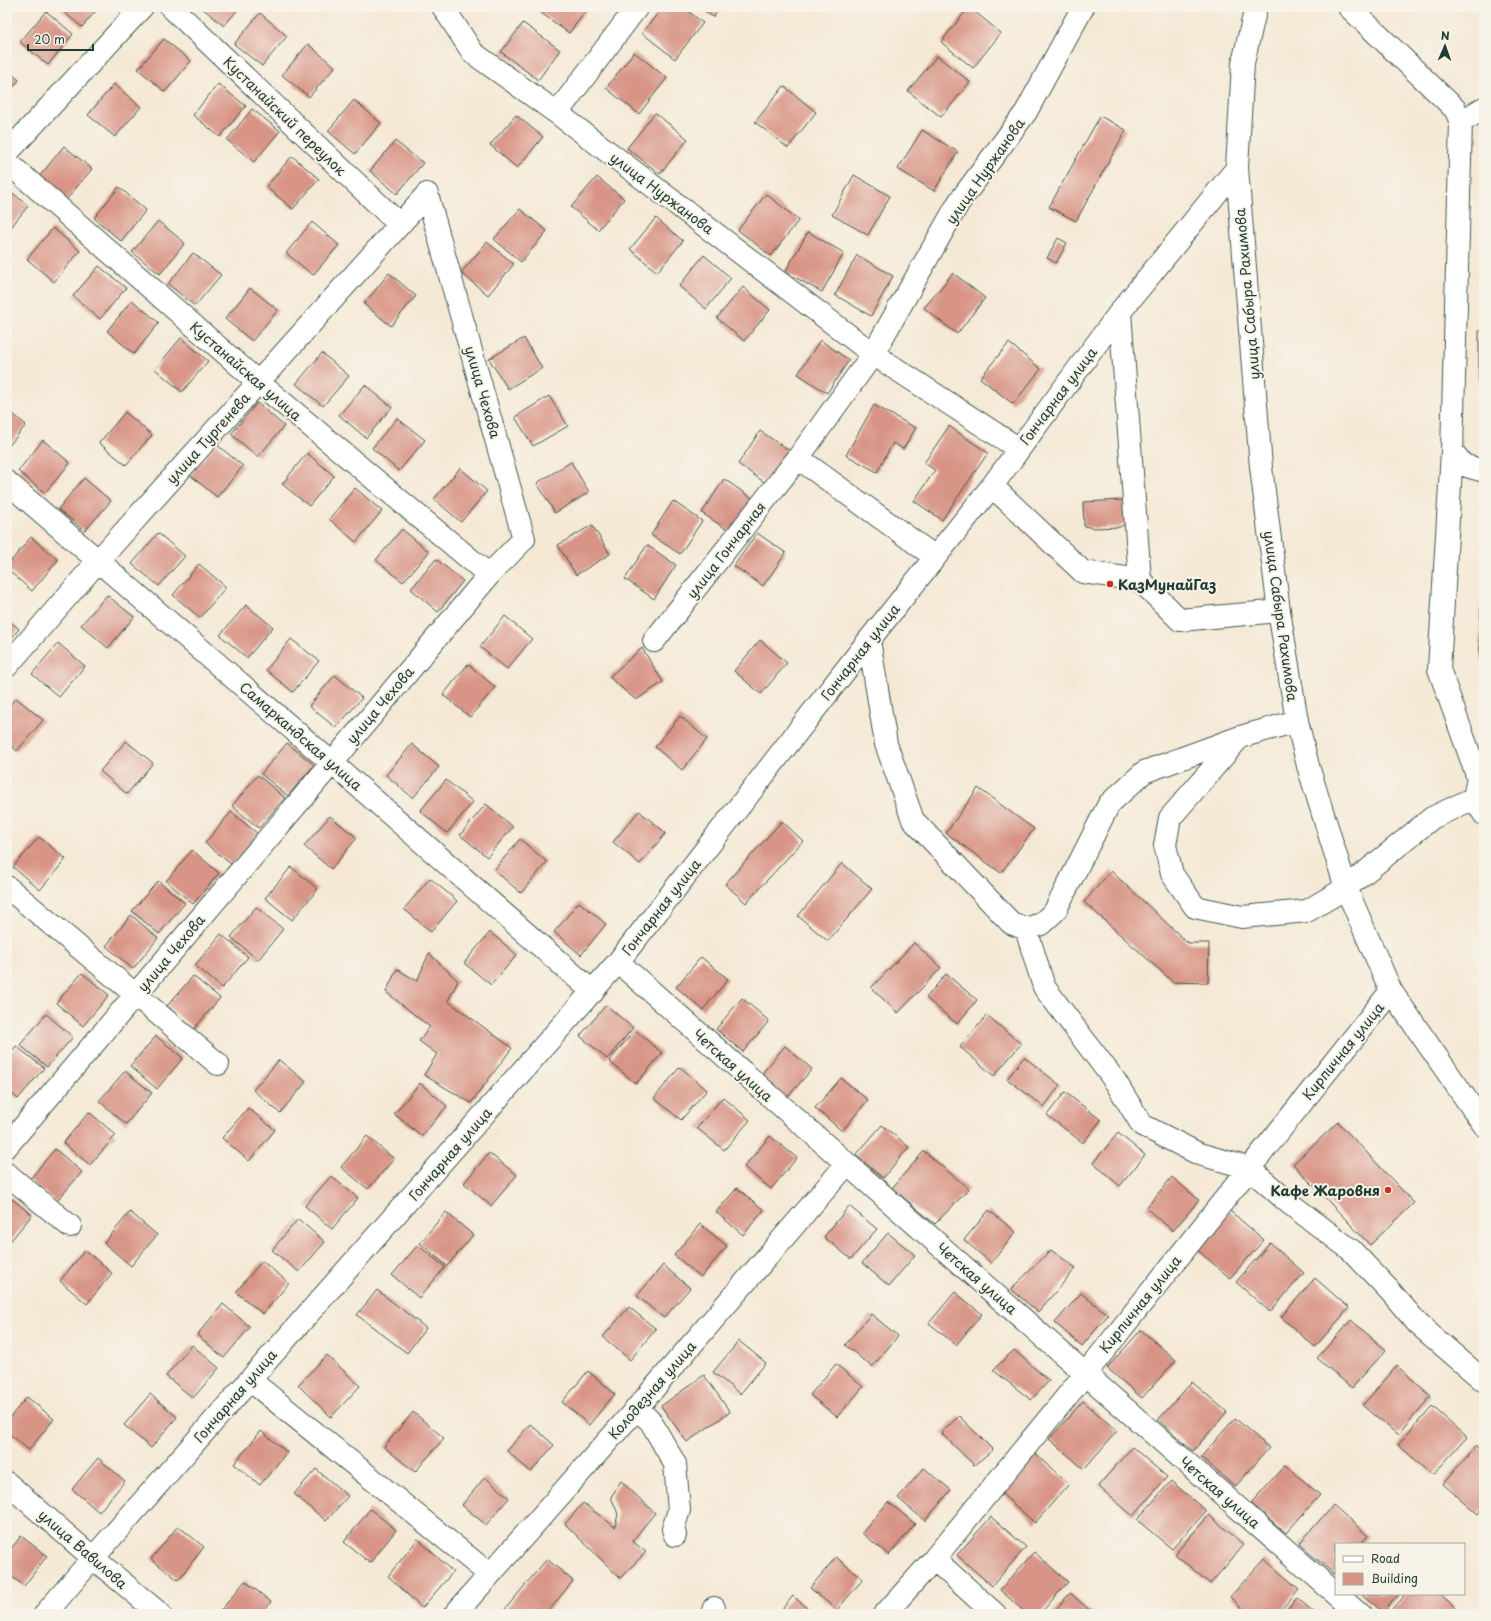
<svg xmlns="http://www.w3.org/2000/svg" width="1491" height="1621" viewBox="0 0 1491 1621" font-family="'Playpen Sans',sans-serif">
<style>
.building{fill:#d89587}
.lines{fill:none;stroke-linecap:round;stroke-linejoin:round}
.minor-casing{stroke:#3f574c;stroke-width:24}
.major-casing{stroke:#3f574c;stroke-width:24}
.minor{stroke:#fff;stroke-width:22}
.major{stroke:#fff;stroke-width:22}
.poi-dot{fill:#c8321e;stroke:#f7f3e8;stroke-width:1.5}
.labels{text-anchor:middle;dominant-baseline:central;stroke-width:4;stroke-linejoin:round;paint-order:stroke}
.street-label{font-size:14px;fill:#1f3d34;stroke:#f7f3e8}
.poi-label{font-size:14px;font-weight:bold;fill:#1f3d34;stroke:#f7f3e8;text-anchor:start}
</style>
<rect width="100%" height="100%" fill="#f7f3e8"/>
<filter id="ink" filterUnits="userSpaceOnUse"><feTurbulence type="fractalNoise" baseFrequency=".025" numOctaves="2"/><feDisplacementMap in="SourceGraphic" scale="8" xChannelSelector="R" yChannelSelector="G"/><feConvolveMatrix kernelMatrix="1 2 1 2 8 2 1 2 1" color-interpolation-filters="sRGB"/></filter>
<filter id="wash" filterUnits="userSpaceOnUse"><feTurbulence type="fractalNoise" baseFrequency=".012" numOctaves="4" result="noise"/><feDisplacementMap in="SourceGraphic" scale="16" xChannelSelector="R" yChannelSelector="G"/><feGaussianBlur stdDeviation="0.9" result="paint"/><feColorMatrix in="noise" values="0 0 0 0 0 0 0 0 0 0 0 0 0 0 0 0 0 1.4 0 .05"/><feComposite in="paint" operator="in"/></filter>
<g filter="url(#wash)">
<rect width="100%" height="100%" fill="#f5e9d6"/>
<g id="blocks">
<path class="building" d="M 58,7 L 99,7 L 82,27 Z
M 201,7 L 240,7 L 224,26 Z
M 533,7 L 589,7 L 569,33 Z
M 663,7 L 683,7 L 703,23 L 675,59 L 642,33 Z
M 700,7 L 721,7 L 713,17 Z
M 969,7 L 1001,33 L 973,68 L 941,42 Z
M 46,11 L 73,34 L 48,65 L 20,42 Z
M 260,13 L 287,36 L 262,66 L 234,44 Z
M 523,23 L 560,50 L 538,80 L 501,52 Z
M 164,39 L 191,61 L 165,92 L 138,69 Z
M 308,44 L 335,67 L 309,97 L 282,75 Z
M 634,52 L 667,78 L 639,114 L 606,88 Z
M 937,56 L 970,82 L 941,117 L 908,91 Z
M 7,70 L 19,80 L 7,95 Z
M 114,84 L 141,107 L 115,137 L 88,115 Z
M 218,84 L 246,106 L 220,137 L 193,115 Z
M 784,86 L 816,112 L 788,148 L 755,122 Z
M 354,100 L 381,123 L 355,154 L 328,131 Z
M 252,109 L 280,131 L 254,162 L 227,140 Z
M 655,113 L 688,139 L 660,174 L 627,148 Z
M 516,115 L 543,137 L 517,168 L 490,145 Z
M 1100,116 L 1126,130 L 1076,221 L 1049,207 Z
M 922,130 L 958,152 L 934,191 L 898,169 Z
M 395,141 L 423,163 L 397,194 L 370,171 Z
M 64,146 L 92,169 L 66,200 L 39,177 Z
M 292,156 L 319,179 L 293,209 L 266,187 Z
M 854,175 L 890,196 L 868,235 L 832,215 Z
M 597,177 L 624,199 L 598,230 L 571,207 Z
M 119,187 L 146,210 L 121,241 L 94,218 Z
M 7,188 L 28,206 L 7,232 Z
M 766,194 L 799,220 L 771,256 L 738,230 Z
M 520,209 L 547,231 L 521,262 L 494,239 Z
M 656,218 L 683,241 L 657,272 L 630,249 Z
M 158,221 L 185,243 L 160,274 L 132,252 Z
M 312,222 L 339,245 L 313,275 L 286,253 Z
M 53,228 L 80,251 L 54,282 L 27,259 Z
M 808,232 L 844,253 L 822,292 L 785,272 Z
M 1058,238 L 1067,243 L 1056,263 L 1047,258 Z
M 487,242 L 514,264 L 488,295 L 461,273 Z
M 193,253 L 221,275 L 195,306 L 168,284 Z
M 704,255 L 731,278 L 706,309 L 679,286 Z
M 857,255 L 893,276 L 871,316 L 835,295 Z
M 99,266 L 126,288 L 100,319 L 73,296 Z
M 389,273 L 416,296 L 391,326 L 364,304 Z
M 953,273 L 985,298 L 957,334 L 924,308 Z
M 743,287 L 770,310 L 744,341 L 717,318 Z
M 250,288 L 278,310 L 252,341 L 225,319 Z
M 132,300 L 159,323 L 134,354 L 107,331 Z
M 1479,331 L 1484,331 L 1484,381 L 1479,381 Z
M 181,338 L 208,361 L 182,392 L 155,369 Z
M 524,338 L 542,368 L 508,389 L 489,359 Z
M 820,340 L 849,360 L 827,393 L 798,374 Z
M 1009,343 L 1041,369 L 1013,404 L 980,378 Z
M 322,353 L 349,376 L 323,406 L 296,384 Z
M 365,385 L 392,407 L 366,438 L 339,415 Z
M 549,396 L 568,426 L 533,446 L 515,417 Z
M 257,403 L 284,426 L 258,457 L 231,434 Z
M 874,405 L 916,428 L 903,449 L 893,443 L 877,472 L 846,455 Z
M 7,409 L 26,425 L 7,448 Z
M 125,412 L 152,435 L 126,465 L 99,443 Z
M 397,418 L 425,440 L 399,471 L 372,448 Z
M 949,426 L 988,453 L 942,520 L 914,501 L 935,470 L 924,463 Z
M 760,431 L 790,451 L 767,484 L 738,464 Z
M 43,440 L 70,463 L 45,493 L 18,471 Z
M 216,444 L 243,466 L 217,497 L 190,475 Z
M 307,453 L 334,476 L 309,506 L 282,484 Z
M 571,462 L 589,492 L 555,513 L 537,483 Z
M 460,468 L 487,491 L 461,522 L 434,499 Z
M 84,478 L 111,501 L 85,531 L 58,509 Z
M 724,479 L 753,499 L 731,532 L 702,513 Z
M 355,488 L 382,511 L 356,542 L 329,519 Z
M 1124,500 L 1127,523 L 1120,527 L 1094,528 L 1084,526 L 1083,502 Z
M 673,501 L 702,521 L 680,554 L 651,535 Z
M 592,525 L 610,554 L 576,575 L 558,545 Z
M 402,529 L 429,552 L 403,582 L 376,560 Z
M 158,533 L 185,556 L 159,586 L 132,564 Z
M 757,533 L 786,553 L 763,586 L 734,566 Z
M 31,537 L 58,560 L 32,591 L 7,569 L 7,566 Z
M 647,545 L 676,565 L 654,599 L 625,579 Z
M 436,559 L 463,581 L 438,612 L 411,589 Z
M 199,564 L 226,587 L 200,618 L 173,595 Z
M 107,595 L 134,617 L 108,648 L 81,625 Z
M 1481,604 L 1484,604 L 1484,663 L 1480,654 Z
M 246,605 L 273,627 L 247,658 L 220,635 Z
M 505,616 L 532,639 L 507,669 L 480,647 Z
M 7,619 L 19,629 L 7,643 Z
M 291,639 L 319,661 L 293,692 L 266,670 Z
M 760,640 L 787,663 L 761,694 L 734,671 Z
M 58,643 L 85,666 L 59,697 L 32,674 Z
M 642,648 L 663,682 L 636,700 L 609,677 Z
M 468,664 L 495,687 L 470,717 L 443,695 Z
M 335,675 L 362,698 L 336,728 L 309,706 Z
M 16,698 L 43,720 L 17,751 L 7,742 L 7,708 Z
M 680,716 L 707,739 L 682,770 L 655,747 Z
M 126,741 L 153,763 L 127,794 L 100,771 Z
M 287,743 L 314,765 L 288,796 L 261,774 Z
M 412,744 L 439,767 L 413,798 L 386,775 Z
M 258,775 L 285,798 L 259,828 L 232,806 Z
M 446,780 L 473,802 L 447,833 L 420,811 Z
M 978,788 L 1034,829 L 1001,873 L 946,833 Z
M 486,804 L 513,827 L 487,857 L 460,835 Z
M 639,811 L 666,833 L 640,864 L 613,842 Z
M 231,812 L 258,834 L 232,865 L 205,843 Z
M 330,816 L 357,838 L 331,869 L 304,846 Z
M 782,821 L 803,841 L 746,903 L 725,884 Z
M 39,837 L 66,859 L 40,890 L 13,867 Z
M 520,839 L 547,862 L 521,893 L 494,870 Z
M 192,850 L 219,873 L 193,904 L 166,881 Z
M 842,863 L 872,889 L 828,941 L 798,916 Z
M 291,867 L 318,889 L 292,920 L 265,898 Z
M 1111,871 L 1188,943 L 1209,943 L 1208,983 L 1173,982 L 1084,902 Z
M 430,878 L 457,901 L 431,932 L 404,909 Z
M 158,881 L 185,903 L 159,934 L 132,911 Z
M 579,902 L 606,924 L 581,955 L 554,932 Z
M 256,907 L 283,929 L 258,960 L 231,937 Z
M 131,915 L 158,938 L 133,969 L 106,946 Z
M 490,932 L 517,955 L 491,985 L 464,963 Z
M 221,934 L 248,957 L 222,988 L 195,965 Z
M 914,943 L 941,968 L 898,1013 L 871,988 Z
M 429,953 L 458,981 L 448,1001 L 512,1048 L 471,1103 L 424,1075 L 437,1054 L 419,1041 L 430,1027 L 386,992 L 397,969 L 417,981 Z
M 701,957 L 728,979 L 703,1010 L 676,987 Z
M 82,973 L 109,995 L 83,1026 L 56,1003 Z
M 946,974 L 977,1000 L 957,1024 L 926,998 Z
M 193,976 L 220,998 L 194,1029 L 167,1006 Z
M 742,998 L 769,1021 L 743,1052 L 716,1029 Z
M 606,1005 L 633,1028 L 607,1059 L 580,1036 Z
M 46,1014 L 73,1037 L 47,1067 L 20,1045 Z
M 987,1015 L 1021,1044 L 994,1076 L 960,1047 Z
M 635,1030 L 662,1053 L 636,1084 L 609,1061 Z
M 156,1036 L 183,1058 L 157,1089 L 130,1066 Z
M 16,1046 L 44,1068 L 18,1099 L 7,1090 L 7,1057 Z
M 785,1046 L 812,1069 L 786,1099 L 759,1077 Z
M 1024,1057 L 1060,1085 L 1044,1107 L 1007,1079 Z
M 279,1060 L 306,1082 L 280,1113 L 253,1090 Z
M 680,1067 L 707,1090 L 681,1120 L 654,1098 Z
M 125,1071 L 152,1093 L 126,1124 L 99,1101 Z
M 841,1078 L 868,1100 L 842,1131 L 815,1108 Z
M 420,1083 L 447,1106 L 422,1136 L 394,1114 Z
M 1065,1092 L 1101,1120 L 1083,1143 L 1047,1115 Z
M 723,1097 L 750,1120 L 724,1150 L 697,1128 Z
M 7,1106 L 11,1109 L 7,1114 Z
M 248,1108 L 275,1130 L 249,1161 L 222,1138 Z
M 89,1112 L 116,1135 L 90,1165 L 63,1143 Z
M 1338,1122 L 1414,1203 L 1370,1245 L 1293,1164 Z
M 882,1125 L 909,1147 L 883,1178 L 856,1155 Z
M 1118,1133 L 1145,1155 L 1120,1186 L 1093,1163 Z
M 367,1136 L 394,1159 L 368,1189 L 341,1167 Z
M 770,1136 L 797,1158 L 771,1189 L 744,1167 Z
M 55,1149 L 82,1172 L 56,1202 L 29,1180 Z
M 924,1151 L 969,1189 L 935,1224 L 892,1188 Z
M 489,1153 L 517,1175 L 491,1206 L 464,1183 Z
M 331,1176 L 358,1198 L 332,1229 L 305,1206 Z
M 1172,1177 L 1199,1200 L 1173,1231 L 1146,1208 Z
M 737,1188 L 764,1210 L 743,1235 L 716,1212 Z
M 7,1195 L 32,1215 L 7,1245 Z
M 849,1206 L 877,1229 L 851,1259 L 824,1237 Z
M 989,1210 L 1016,1232 L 991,1263 L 964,1240 Z
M 1229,1210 L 1264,1240 L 1230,1278 L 1195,1248 Z
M 130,1212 L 157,1235 L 131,1266 L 104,1243 Z
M 446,1212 L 473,1235 L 447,1266 L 420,1243 Z
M 298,1219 L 325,1242 L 299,1272 L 272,1250 Z
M 700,1224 L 727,1246 L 701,1277 L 674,1255 Z
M 888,1233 L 915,1255 L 889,1286 L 862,1263 Z
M 1270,1243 L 1304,1273 L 1270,1312 L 1236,1282 Z
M 418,1245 L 445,1267 L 419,1298 L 392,1275 Z
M 85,1250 L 112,1273 L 87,1304 L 60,1281 Z
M 1051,1250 L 1076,1268 L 1038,1312 L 1011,1289 Z
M 262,1261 L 289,1283 L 263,1314 L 236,1292 Z
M 663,1265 L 690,1288 L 664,1318 L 637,1296 Z
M 1315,1278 L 1349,1308 L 1315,1347 L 1281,1317 Z
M 377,1290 L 426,1328 L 407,1353 L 357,1315 Z
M 955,1292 L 982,1314 L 956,1345 L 929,1323 Z
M 1081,1293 L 1108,1315 L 1082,1346 L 1055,1323 Z
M 223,1304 L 250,1327 L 224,1358 L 197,1335 Z
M 629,1307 L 656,1329 L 630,1360 L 603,1337 Z
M 871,1314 L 898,1336 L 872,1367 L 845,1345 Z
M 1351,1320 L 1386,1350 L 1352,1388 L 1317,1358 Z
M 1141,1330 L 1176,1360 L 1142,1398 L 1107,1368 Z
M 739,1341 L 766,1363 L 740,1394 L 713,1372 Z
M 192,1345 L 219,1368 L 193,1398 L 166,1376 Z
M 1014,1350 L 1049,1381 L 1031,1400 L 993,1370 Z
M 327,1355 L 360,1386 L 331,1417 L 298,1385 Z
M 836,1364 L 863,1387 L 837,1417 L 810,1395 Z
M 1397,1366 L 1431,1396 L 1398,1435 L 1363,1405 Z
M 588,1371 L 615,1394 L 589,1425 L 562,1402 Z
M 704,1375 L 730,1412 L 687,1442 L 661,1406 Z
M 1192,1382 L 1227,1412 L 1193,1451 L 1158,1420 Z
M 150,1394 L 177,1417 L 151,1448 L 124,1425 Z
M 27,1397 L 54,1419 L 29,1450 L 7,1432 L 7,1421 Z
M 1083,1401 L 1117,1431 L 1084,1469 L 1049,1439 Z
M 1432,1406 L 1467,1437 L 1433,1475 L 1398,1445 Z
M 413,1412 L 444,1438 L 415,1472 L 384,1447 Z
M 959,1416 L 993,1450 L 974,1465 L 941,1433 Z
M 1235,1418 L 1269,1448 L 1235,1487 L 1201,1457 Z
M 530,1424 L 554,1445 L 531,1472 L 507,1451 Z
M 261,1431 L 287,1452 L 260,1485 L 234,1464 Z
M 1477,1445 L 1484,1451 L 1484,1507 L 1478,1514 L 1443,1484 Z
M 1132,1447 L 1167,1477 L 1133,1516 L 1098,1486 Z
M 1035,1454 L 1069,1484 L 1035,1523 L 1001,1493 Z
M 98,1458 L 125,1481 L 99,1512 L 72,1489 Z
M 1285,1465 L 1320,1495 L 1286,1533 L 1251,1503 Z
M 924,1468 L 951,1490 L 925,1521 L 898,1498 Z
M 316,1469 L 348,1496 L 326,1521 L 294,1494 Z
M 485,1477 L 509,1498 L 486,1525 L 462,1505 Z
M 621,1481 L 655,1513 L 632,1541 L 646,1552 L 620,1578 L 565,1524 L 583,1503 L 615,1527 L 618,1514 L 611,1497 Z
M 1171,1481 L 1206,1511 L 1172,1549 L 1137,1520 Z
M 888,1502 L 915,1524 L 889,1555 L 862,1533 Z
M 1333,1505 L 1368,1536 L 1360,1544 L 1336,1544 L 1336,1572 L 1334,1574 L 1299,1544 Z
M 370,1509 L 396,1530 L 370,1563 L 344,1542 Z
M 1209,1515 L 1244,1545 L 1210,1584 L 1175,1554 Z
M 991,1517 L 1026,1547 L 992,1586 L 957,1555 Z
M 178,1526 L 204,1547 L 178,1580 L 151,1559 Z
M 21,1536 L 47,1556 L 24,1586 L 7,1573 L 7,1554 Z
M 418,1539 L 453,1572 L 422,1608 L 388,1576 Z
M 1034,1552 L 1068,1582 L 1040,1614 L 1027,1614 L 1000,1590 Z
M 836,1557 L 863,1579 L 837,1610 L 810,1588 Z
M 547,1559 L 573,1581 L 546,1614 L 501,1614 Z
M 1264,1559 L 1299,1589 L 1277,1614 L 1249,1614 L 1230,1597 Z
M 245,1581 L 271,1602 L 261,1614 L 218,1614 Z
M 1070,1593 L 1094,1614 L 1052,1614 Z
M 1361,1594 L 1398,1594 L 1382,1613 Z
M 1406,1594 L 1440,1594 L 1455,1607 L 1449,1614 L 1389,1614 Z
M 793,1596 L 814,1614 L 778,1614 Z
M 1297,1598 L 1316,1614 L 1283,1614 Z
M 637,1609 L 639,1614 L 622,1614 Z"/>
</g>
</g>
<g filter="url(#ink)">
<use href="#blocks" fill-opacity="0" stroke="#3f574c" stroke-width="1"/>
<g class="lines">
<g class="minor-casing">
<path id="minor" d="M 171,7 L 399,224
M 443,7 L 473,53 L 557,113 L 873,354 L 1019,449
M 1349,7 L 1455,109 L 1461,122 L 1452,451 L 1463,465 L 1484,471
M 557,113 L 637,7
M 1461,122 L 1484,108
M 7,153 L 142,7
M 7,162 L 258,382 L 489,575
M 1120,312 L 1140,580
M 1452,451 L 1439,669 L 1478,778 L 1474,798
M 798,458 L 935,557
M 7,482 L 332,763 L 593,992
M 992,486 L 1083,572 L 1140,580 L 1180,620 L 1279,611
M 869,640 L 886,744 L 913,820 L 1011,923 L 1026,929 L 1041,924 L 1055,911 L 1109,804 L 1144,772 L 1240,737 L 1297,721
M 654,641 L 798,458 L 873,354 L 959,202 L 1026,112 L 1083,7
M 7,666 L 98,561 L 427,194
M 1238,739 L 1170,818 L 1165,845 L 1172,874 L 1195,907 L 1242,917 L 1307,911 L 1346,888 L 1432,818 L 1474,798 L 1484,814
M 7,887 L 218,1064
M 1026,929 L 1044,987 L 1115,1081 L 1142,1125 L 1199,1154 L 1249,1168 L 1289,1203 L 1351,1250 L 1390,1291 L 1418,1324 L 1484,1381
M 618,962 C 856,1174 1097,1383 1336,1594
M 7,1146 L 332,763 L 489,575 L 524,539 L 427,194
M 7,1174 L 70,1226
M 250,1380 L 489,1574
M 637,1408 L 651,1422 L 675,1464 L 679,1510 L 673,1529 L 675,1535
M 7,1483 L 93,1558 L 160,1614
M 934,1559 L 995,1614
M 1336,1594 L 1359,1614
M 45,1614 L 93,1558 L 618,962 L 869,640 L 992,486 L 1120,312 L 1237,168
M 455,1614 L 637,1408 L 846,1165
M 712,1614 L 714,1608
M 885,1614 L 934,1559 L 1086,1373 L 1391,991"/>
</g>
<g class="major-casing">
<path id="major" d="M 1256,7 L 1243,63 L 1237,168 L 1261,467 L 1279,611 L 1297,721 L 1308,766 L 1346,888 L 1391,991 L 1484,1125"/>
</g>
<use href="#minor" class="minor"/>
<use href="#major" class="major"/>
</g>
</g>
<g class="poi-dot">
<circle cx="1110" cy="584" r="4"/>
<circle cx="1388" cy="1190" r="4"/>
</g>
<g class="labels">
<g class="street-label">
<text transform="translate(285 116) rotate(44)">Кустанайский переулок</text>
<text transform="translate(985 171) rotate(-55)">улица Нуржанова</text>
<text transform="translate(662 193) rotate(37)">улица Нуржанова</text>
<text transform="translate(1247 294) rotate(-95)">улица Сабыра Рахимова</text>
<text transform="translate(246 371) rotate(41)">Кустанайская улица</text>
<text transform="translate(483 392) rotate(74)">улица Чехова</text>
<text transform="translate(1058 396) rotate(-53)">Гончарная улица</text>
<text transform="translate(208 438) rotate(-48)">улица Тургенева</text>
<text transform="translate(726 550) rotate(-52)">улица Гончарная</text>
<text transform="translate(1281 616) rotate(82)">улица Сабыра Рахимова</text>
<text transform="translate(860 652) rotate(-52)">Гончарная улица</text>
<text transform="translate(380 705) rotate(-50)">улица Чехова</text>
<text transform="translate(301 736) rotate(41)">Самаркандская улица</text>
<text transform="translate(661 907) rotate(-52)">Гончарная улица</text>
<text transform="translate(171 953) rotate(-50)">улица Чехова</text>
<text transform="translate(1343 1051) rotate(-51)">Кирпичная улица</text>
<text transform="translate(733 1065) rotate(42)">Четская улица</text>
<text transform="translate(450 1154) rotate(-49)">Гончарная улица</text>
<text transform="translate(977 1278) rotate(41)">Четская улица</text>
<text transform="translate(1140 1304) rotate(-51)">Кирпичная улица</text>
<text transform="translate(652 1390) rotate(-49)">Колодезная улица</text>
<text transform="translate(235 1396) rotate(-49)">Гончарная улица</text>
<text transform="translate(1220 1492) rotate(41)">Четская улица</text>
<text transform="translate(83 1549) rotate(41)">улица Вавилова</text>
</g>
<g class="poi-label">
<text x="1118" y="584">КазМунайГаз</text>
<text x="1380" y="1190" text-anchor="end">Кафе Жаровня</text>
</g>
</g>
<rect width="1491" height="1621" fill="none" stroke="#f7f3e8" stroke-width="24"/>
<rect x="1335" y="1543" width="130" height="52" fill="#f7f3e8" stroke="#a1aaa0"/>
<rect x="1343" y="1556" width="20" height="6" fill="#ffffff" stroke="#a1aaa0"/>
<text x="1371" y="1563" font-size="12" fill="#1f3d34">Road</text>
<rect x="1343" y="1573" width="20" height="12" fill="#d89587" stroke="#a1aaa0"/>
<text x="1371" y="1583" font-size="12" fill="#1f3d34">Building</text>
<g transform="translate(1445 46) rotate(2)" stroke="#f7f3e8" stroke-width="3" paint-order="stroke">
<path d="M0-3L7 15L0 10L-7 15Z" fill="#1f3d34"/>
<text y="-6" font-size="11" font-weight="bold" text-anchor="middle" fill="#1f3d34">N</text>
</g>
<path d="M28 44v6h65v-6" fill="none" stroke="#1f3d34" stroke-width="2"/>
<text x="34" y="44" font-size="12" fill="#1f3d34" stroke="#f7f3e8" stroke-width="3" paint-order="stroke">20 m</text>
</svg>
